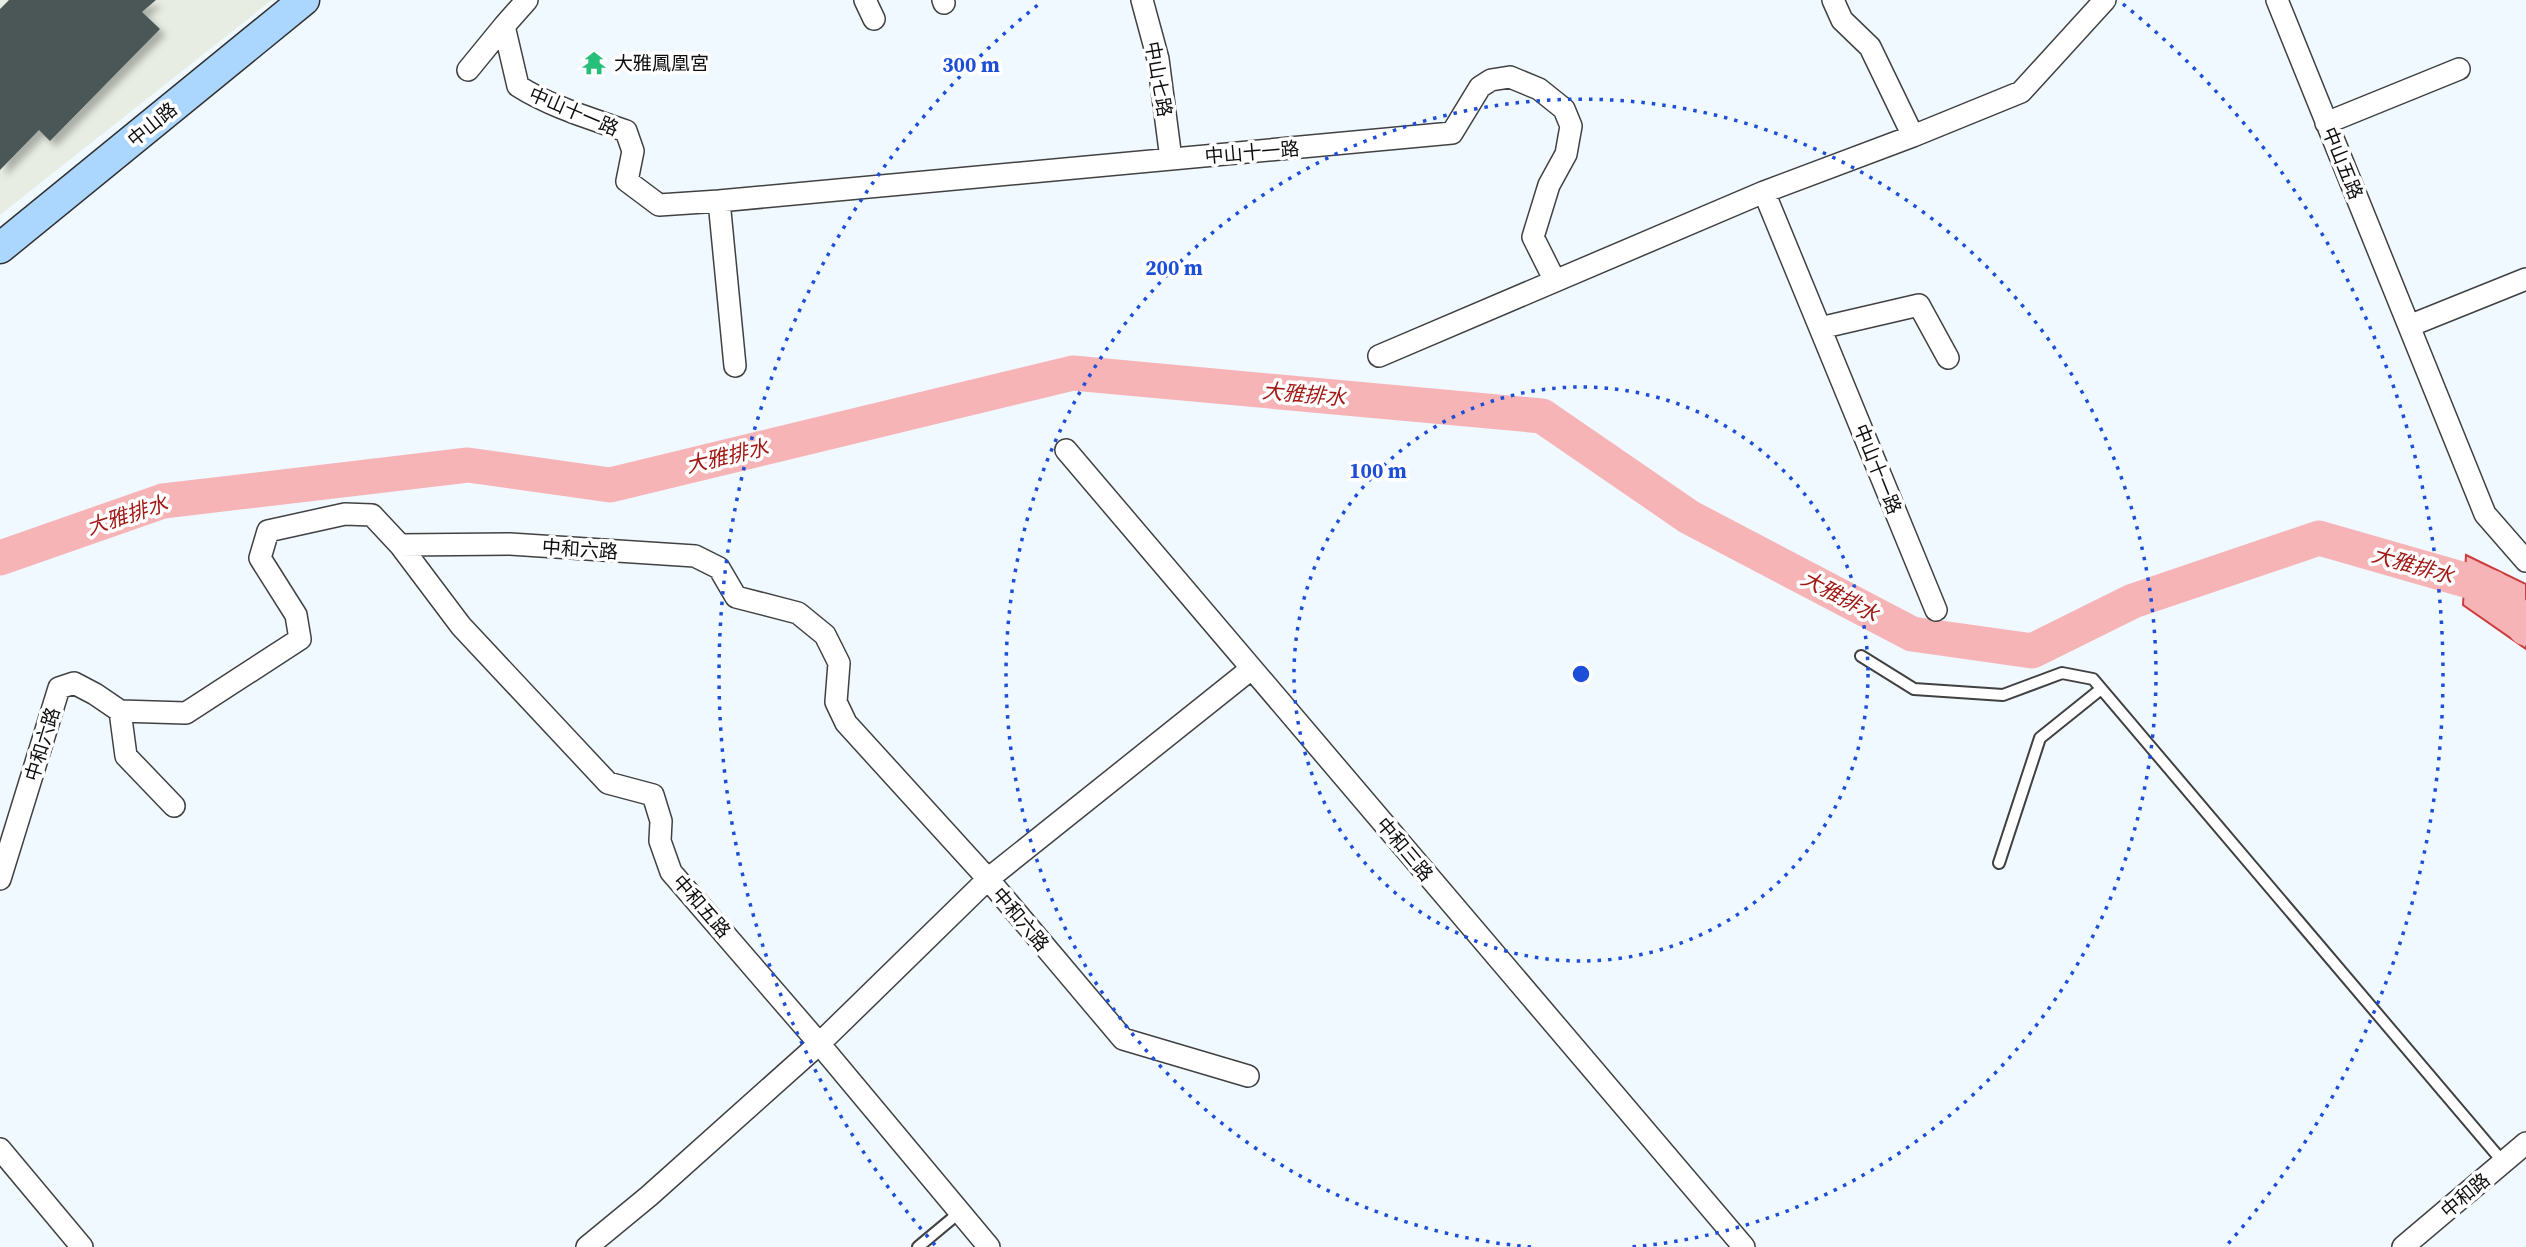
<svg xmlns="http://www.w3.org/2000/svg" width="2526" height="1247" viewBox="0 0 2526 1247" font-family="'Source Serif 4','Noto Sans TC',serif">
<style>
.industrial{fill:#e8ede3}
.water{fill:#f6b4b7;stroke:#ce3b3d;stroke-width:2}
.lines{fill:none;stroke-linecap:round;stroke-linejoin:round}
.river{stroke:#f6b4b7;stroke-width:35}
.building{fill:#4b5757;filter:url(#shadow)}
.lane-casing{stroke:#414141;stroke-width:14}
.street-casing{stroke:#414141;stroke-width:24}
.secondary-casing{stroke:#303030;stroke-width:33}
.lane{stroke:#fff;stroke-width:10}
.street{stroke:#fff;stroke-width:21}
.secondary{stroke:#abd7ff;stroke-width:30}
.ring{fill:none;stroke:#1d4ed8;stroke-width:3.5;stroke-dasharray:3.5 7}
.labels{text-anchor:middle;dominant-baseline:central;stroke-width:7;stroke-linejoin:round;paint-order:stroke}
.poi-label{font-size:19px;fill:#0e0e0e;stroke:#fff;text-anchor:start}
.street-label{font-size:19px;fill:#0e0e0e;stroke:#fff}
.water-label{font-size:21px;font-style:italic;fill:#a11a16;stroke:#fff}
.centre{fill:#1d4ed8;stroke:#fff;stroke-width:3.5}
.ring-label{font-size:21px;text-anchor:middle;font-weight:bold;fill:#1d4ed8;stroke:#fff;stroke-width:7;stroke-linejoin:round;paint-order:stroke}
</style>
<defs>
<filter id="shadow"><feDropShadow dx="6" dy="6" stdDeviation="3.5" flood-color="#0004"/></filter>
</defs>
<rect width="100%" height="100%" fill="#f0f9ff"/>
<path class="industrial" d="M 0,0 L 272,0 L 0,215 Z"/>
<path class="water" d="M 2466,555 L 2526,584 L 2526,649 L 2463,605 Z"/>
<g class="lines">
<path class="river" d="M 0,558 L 163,501 L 468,465 L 610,485 L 1073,373 L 1542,416 L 1689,517 L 1912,634 L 2032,651 L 2133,601 L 2319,538 L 2493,588 L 2526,628"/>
</g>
<path class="building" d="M 9,0 L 156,0 L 142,12 L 160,29 L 50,141 L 39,130 L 0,170 L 0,9 Z"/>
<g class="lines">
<g class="lane-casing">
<path id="lane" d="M 1861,656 L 1914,689 L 2003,695 L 2062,673 L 2093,679 L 2503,1162
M 1999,863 L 2040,738 L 2101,689
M 918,1247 L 960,1212"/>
</g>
<g class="street-casing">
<path id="street" d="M 527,0 L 504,26 L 518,86 C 551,107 590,118 626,131 L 633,151 L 627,181 L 659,205 L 719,201 L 1452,133 L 1480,87 L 1491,80 L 1510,77 L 1539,89 L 1564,109 L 1571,126 L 1566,154 L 1549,185 L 1533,237 L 1555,281
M 865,0 L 874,19
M 943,0 L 944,3
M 1142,0 L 1158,59 L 1171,159
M 1833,0 L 1842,20 L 1870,47 L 1913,136
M 2277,0 L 2485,514 L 2526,561
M 468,70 L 504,26
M 2326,123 L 2459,69
M 1764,192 L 1936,610
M 719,201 L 735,366
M 2409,326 L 2526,279
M 1820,328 L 1919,305 L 1948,358
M 1379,356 L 1764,192 L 1913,136 L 2021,92 L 2105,0
M 1066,450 L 1744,1247
M 400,545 L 510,544 L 695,556 L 719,568 L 736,597 L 798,613 L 825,635 L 839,663 L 836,702 L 846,723 L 988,879 L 1123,1039 L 1248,1076
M 120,711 L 126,756 L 174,806
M 0,879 L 59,688 L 74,683 L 95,694 L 120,711 L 186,713 L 300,639 L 296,615 L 260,558 L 268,531 L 345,514 L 372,515 L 400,545 L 461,626 L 608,783 L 653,795 L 661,821 L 660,841 L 671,872 L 817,1041 L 989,1247
M 0,1149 L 82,1247
M 587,1247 L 649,1196 L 819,1044 L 988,879 L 1251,669
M 2403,1247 L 2526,1143"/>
</g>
<g class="secondary-casing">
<path id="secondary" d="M 0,248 L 304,0"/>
</g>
<use href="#lane" class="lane"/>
<use href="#street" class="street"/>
<use href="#secondary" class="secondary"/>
</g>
<g class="ring">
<circle cx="1581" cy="674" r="287"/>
<path d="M1531 1247A575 575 0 1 1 1631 1247"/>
<path d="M935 1245A862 862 0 0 1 1039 4M2123 4A862 862 0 0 1 2227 1245"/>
</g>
<defs>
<g id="temple-bare" transform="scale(1.89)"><path d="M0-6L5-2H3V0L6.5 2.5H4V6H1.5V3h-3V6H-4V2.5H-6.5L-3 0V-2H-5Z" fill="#25bf79" stroke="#fff" stroke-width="2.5" paint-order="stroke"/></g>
</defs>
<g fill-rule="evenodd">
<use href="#temple-bare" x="594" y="63"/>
</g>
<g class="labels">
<g class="poi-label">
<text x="614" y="63">大雅鳳凰宮</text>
</g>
<g class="street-label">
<text transform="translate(1159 79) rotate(80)">中山七路</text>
<text transform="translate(574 111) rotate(23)">中山十一路</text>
<text transform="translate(152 124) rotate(-39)">中山路</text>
<text transform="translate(1252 152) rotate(-5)">中山十一路</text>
<text transform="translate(2343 163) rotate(68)">中山五路</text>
<text transform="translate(1878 469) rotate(68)">中山十一路</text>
<text transform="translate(580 549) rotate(4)">中和六路</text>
<text transform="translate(42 744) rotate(-73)">中和六路</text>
<text transform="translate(1405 849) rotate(50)">中和三路</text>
<text transform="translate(702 906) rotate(49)">中和五路</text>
<text transform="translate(1021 919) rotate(50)">中和六路</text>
<text transform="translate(2465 1195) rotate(-40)">中和路</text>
</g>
<g class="water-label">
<text transform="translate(1304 394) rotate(5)">大雅排水</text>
<text transform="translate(727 456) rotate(-13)">大雅排水</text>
<text transform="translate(127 515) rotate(-18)">大雅排水</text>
<text transform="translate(2413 565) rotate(16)">大雅排水</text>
<text transform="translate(1840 596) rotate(28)">大雅排水</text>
</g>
</g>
<circle cx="1581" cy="674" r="10" class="centre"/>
<g class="ring-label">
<text x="971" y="72">300 m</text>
<text x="1174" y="275">200 m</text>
<text x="1378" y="478">100 m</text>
</g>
</svg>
